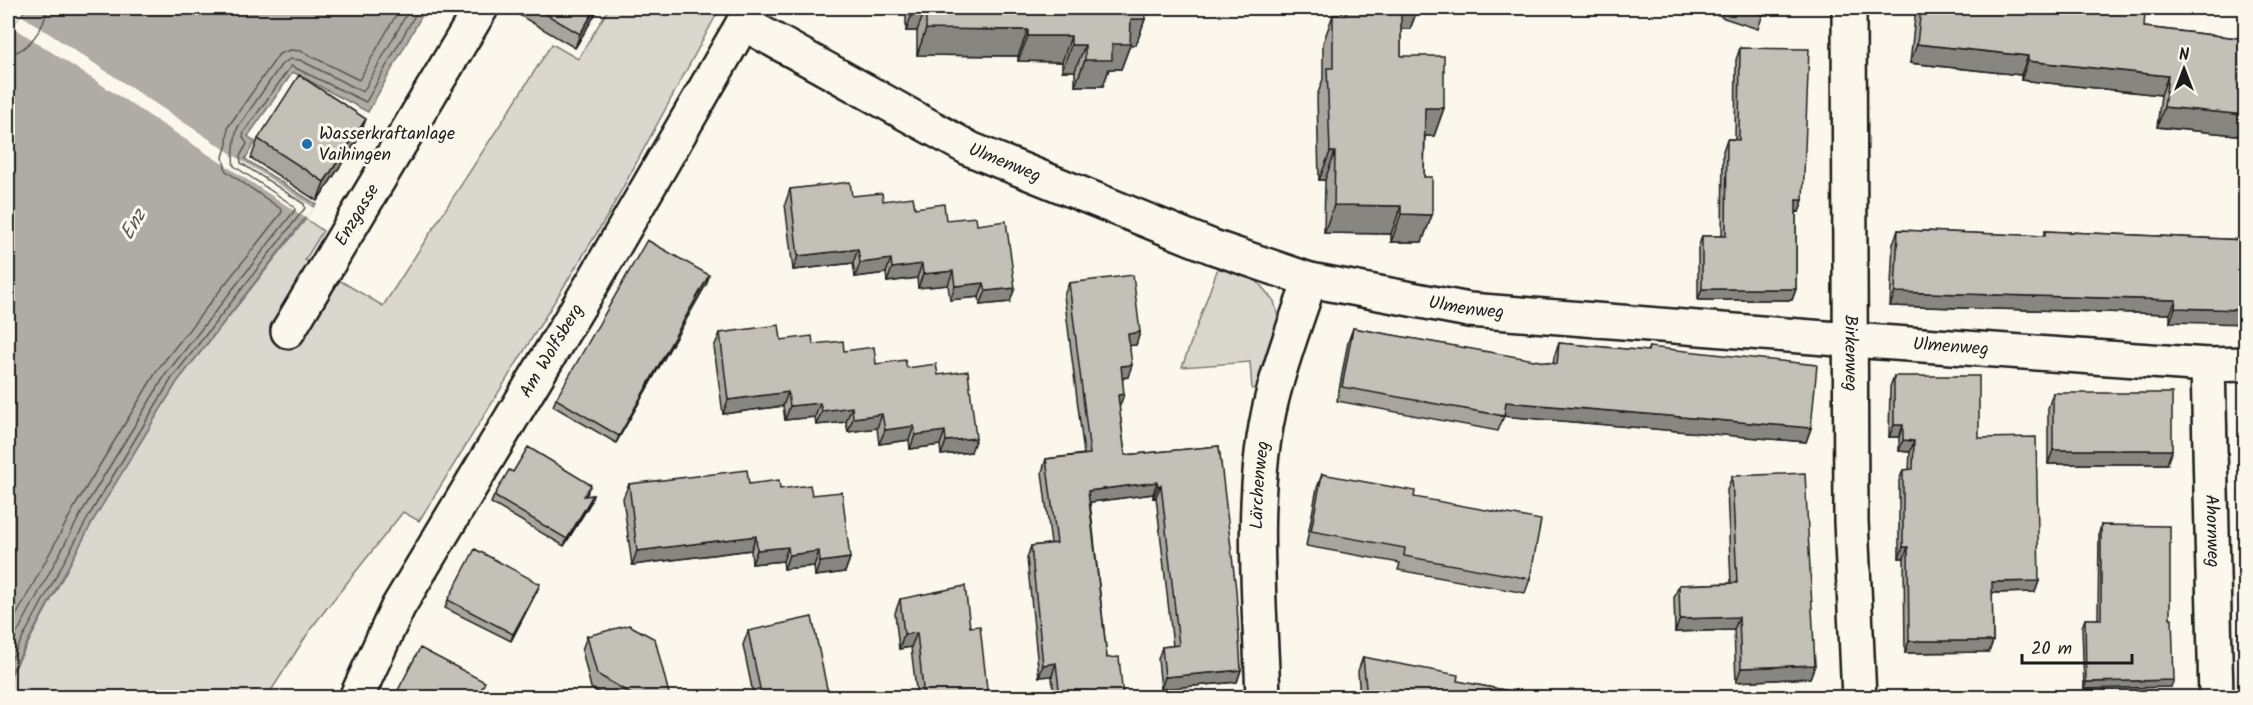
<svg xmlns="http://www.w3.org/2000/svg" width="2253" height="705" viewBox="0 0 2253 705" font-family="Kalam,sans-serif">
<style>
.green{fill:#dad7ce;stroke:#7b7a75;stroke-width:1.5}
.water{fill:#afaca5;stroke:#74726e;stroke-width:1.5}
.pier{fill:#fbf7ec}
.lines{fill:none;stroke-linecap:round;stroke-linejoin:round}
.shore{stroke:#575653;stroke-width:1.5}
.minor-casing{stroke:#1c1c1c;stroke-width:38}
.minor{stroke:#fbf7ec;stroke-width:33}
.wall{fill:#a8a59e;stroke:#1c1c1c;stroke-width:1.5}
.shaded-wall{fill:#888681;stroke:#1c1c1c;stroke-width:1.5}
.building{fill:#c3c0b8;stroke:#1c1c1c;stroke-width:1.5}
.poi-dot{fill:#1f6fb2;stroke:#fbf7ec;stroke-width:2}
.labels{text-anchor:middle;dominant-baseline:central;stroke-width:6;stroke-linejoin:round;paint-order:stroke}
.poi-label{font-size:18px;fill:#1c1c1c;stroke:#fbf7ec;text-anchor:start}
.street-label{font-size:18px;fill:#1c1c1c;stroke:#fbf7ec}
.water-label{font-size:20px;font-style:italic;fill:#575653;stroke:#fbf7ec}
</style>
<rect width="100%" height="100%" fill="#fbf7ec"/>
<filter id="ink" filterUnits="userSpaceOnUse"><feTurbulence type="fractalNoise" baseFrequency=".0167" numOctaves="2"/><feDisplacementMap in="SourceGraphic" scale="12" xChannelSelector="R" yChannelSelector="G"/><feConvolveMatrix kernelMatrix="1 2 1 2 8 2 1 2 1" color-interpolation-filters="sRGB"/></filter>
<g filter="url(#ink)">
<path class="green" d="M 609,8 L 720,8 L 608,215 L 419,521 L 403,512 L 312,627 L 267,697 L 8,698 L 8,681 L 95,517 L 177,382 L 306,219 L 323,231 L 305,260 L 383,306 L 552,44 L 578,59 Z
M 1218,268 L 1256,280 L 1274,301 L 1279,322 L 1264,388 L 1252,389 L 1250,362 L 1182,367 Z"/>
<path class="water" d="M 26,8 L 426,8 L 368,112 L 293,72 L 248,136 L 255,142 L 245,159 L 316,204 L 177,382 L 95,517 L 8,678 L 8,35 Z"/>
<path class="pier" d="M 21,15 L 314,208 L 306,218 L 13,27 Z"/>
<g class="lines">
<path class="shore" d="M 8,54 C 27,53 46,26 47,8
M 8,631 L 75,506 L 158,369 L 282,212 L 281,209 L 226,171 L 223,157 L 227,144 L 228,127 L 279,54 L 290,50 L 301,51 L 359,80 L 400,8
M 8,650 L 83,510 L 166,374 L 295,210 L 294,206 L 234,166 C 232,161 235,133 238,127 L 281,65 L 290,59 L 300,60 L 363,92 L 410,8
M 8,665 L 90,514 L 172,378 L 305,208 L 304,204 L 241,163 L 240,156 L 247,144 L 243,137 L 244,132 L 291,66 L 366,102 L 419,8"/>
<g class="minor-casing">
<g id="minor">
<path id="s1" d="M 1849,8 L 1851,521 L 1859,698"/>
<path id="s2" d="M 743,23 L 970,149 L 1213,247 L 1310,280 L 1469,310 L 1851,340 L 2208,365 L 2246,364"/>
<path id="s3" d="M 288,331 L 481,8"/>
<path id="s4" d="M 2208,365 L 2216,698"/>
<path id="s5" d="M 356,698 L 398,607 L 595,279 L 752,8"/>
<path id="s6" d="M 1263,698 C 1260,599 1248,494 1272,398 C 1282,358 1297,319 1310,280"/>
</g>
</g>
<use href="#minor" class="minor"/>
</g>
<path class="wall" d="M 521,8 L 599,8 L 575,48 L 519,15 Z
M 906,8 L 1145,8 L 1145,19 L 1136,45 L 1130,45 L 1121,69 L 1109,69 L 1103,86 L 1075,86 L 1075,71 L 1062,71 L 1062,62 L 1018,61 L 1018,56 L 917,55 L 917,31 L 906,31 Z
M 1343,8 L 1418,8 L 1410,29 L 1401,29 L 1401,56 L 1444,108 L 1434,136 L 1425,136 L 1424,177 L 1432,215 L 1422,242 L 1391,242 L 1391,234 L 1324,233 L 1325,180 L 1319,180 L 1317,96 L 1323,79 L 1323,43 L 1333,15 L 1341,15 Z
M 1725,8 L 1765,8 L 1758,29 L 1721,17 Z
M 1916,8 L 2093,8 L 2144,27 L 2246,39 L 2246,136 L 2157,127 L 2161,95 L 2021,80 L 2021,75 L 1910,63 Z
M 1740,48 L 1803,200 L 1799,212 L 1796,211 L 1796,289 L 1792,300 L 1698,300 L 1698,248 L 1702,236 L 1722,236 L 1723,151 L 1727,139 L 1735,139 L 1736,60 Z
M 359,138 L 317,201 L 251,158 L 258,139 Z
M 790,189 L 852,196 L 883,201 L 915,208 L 946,220 L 977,225 L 1010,302 L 980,305 L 979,297 L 950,300 L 948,285 L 918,288 L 917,278 L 887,282 L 886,273 L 855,277 L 853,263 L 793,270 L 785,204 Z
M 1898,230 L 2043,236 L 2045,231 L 2246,240 L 2170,322 L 2170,314 L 1890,306 L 1893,244 Z
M 707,283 L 616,443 L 553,406 L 556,399 Z
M 1069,283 L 1140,332 L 1136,345 L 1130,345 L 1128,377 L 1123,378 L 1119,406 L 1125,455 L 1219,446 L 1241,670 L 1237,682 L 1161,689 L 1158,659 L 1162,647 L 1173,646 L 1156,497 L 1153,498 L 1153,494 L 1090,502 L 1107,658 L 1123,698 L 1054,698 L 1052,676 L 1039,677 L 1027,558 L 1031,546 L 1051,544 L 1042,472 L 1046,459 L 1084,454 L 1064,295 Z
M 1353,328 L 1553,364 L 1554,357 L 1559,343 L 1647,351 L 1649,347 L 1811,428 L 1806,442 L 1504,416 L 1498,431 L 1337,401 L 1348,342 Z
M 720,333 L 781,340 L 813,344 L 844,351 L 876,364 L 907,368 L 938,375 L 971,452 L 941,455 L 940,445 L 910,449 L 909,440 L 879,444 L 877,428 L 848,432 L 846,422 L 816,425 L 815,417 L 785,420 L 783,406 L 723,414 L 714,347 Z
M 1894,376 L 1979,438 L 2039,581 L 2035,592 L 1992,593 L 1993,641 L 1989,652 L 1905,653 L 1904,558 L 1899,558 L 1899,481 L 1903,470 L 1909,470 L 1910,452 L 1899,451 L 1899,437 L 1889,437 L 1890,387 Z
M 2053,393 L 2167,464 L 2048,464 L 2048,408 Z
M 513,472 L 588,492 L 586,496 L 591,502 L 564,546 L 491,503 L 494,496 Z
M 1322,474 L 1414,497 L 1530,579 L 1525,593 L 1398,570 L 1400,563 L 1306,546 L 1317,488 Z
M 1732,476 L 1815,665 L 1810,678 L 1736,682 L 1734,630 L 1675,632 L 1674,598 L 1679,585 L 1731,583 L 1727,490 Z
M 629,484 L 749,484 L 780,489 L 812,495 L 850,558 L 845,572 L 815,576 L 814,566 L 784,569 L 783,561 L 752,564 L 751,550 L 632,565 L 623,498 Z
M 2101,525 L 2170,618 L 2171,687 L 2084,689 L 2082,627 L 2085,619 L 2098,619 L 2099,533 Z
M 537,591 L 511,641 L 445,608 L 448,600 Z
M 900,599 L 970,627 L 988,698 L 917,698 L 911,647 L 899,649 L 895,613 Z
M 748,631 L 829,698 L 754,698 L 743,645 Z
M 587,636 L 670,698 L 608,698 L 591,688 L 582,650 Z
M 1363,657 L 1457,681 L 1546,698 L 1360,698 L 1358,671 Z"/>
<path class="shaded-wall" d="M 596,8 L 599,8 L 575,48 L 580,34 Z
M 914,8 L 926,8 L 917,31 L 906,31 Z
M 1399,8 L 1418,8 L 1410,29 L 1391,29 Z
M 1131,19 L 1145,19 L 1136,45 L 1130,45 L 1121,69 L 1109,69 L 1103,86 L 1075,86 L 1085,60 Z
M 926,29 L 1028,30 L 1018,56 L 917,55 Z
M 1028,36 L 1071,36 L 1062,62 L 1018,61 Z
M 1917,44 L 2028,56 L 2021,75 L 1910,63 Z
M 1071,45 L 1085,45 L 1075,71 L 1062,71 Z
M 2028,61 L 2168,76 L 2161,95 L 2021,80 Z
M 2164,107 L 2246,115 L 2246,136 L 2157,127 Z
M 1425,108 L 1444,108 L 1434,136 L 1415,136 Z
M 366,119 L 359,138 L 317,201 L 324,182 Z
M 1330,152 L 1335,152 L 1325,180 L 1319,180 Z
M 1796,200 L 1803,200 L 1799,212 L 1792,211 Z
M 1334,205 L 1401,206 L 1391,234 L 1324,233 Z
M 1401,214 L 1432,215 L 1422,242 L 1391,242 Z
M 858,249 L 853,263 L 793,270 L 798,256 Z
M 891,259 L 886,273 L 855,277 L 860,263 Z
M 922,264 L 917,278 L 887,282 L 892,268 Z
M 953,271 L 948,285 L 918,288 L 923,274 Z
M 709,275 L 707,283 L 616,443 L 619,436 Z
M 984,283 L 979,297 L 950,300 L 955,286 Z
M 1015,288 L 1010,302 L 980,305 L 986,291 Z
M 1702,289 L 1796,289 L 1792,300 L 1698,300 Z
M 1895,292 L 2176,300 L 2170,314 L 1890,306 Z
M 2175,308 L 2246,310 L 2246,324 L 2170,322 Z
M 1140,332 L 1136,345 L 1124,346 L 1128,334 Z
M 1132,365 L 1128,377 L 1117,379 L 1121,366 Z
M 788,392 L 783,406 L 723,414 L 728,400 Z
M 1124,394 L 1120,406 L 1114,408 L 1118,395 Z
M 1506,402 L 1811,428 L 1806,442 L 1501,416 Z
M 820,403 L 815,417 L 785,420 L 790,406 Z
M 852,407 L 846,422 L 816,425 L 822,411 Z
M 882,414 L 877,428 L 848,432 L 853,418 Z
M 1894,425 L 1903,425 L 1899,437 L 1889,437 Z
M 914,426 L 909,440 L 879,444 L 885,430 Z
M 945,431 L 940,445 L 910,449 L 915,435 Z
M 976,438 L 971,452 L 941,455 L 946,441 Z
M 1903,440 L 1914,441 L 1910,452 L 1899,451 Z
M 2053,450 L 2172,450 L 2167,464 L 2048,464 Z
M 1157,482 L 1153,494 L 1084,503 L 1088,491 Z
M 1161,485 L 1156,497 L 1153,498 L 1158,486 Z
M 593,495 L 591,502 L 564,546 L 567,539 Z
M 756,536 L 751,550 L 632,565 L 637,551 Z
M 788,547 L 783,561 L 752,564 L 757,550 Z
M 1903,547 L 1908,547 L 1904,558 L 1899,558 Z
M 819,551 L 814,566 L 784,569 L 789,555 Z
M 850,558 L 845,572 L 815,576 L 820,562 Z
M 2039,581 L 2035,592 L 1988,593 L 1992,582 Z
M 540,584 L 537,591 L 511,641 L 513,634 Z
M 1739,617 L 1734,630 L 1675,632 L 1680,619 Z
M 917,633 L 911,647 L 899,649 L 904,634 Z
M 1909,641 L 1993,641 L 1989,652 L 1905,653 Z
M 1056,663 L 1052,676 L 1039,677 L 1043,665 Z
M 1815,665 L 1810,678 L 1736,682 L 1741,668 Z
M 1241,670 L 1237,682 L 1161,689 L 1165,677 Z
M 2174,680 L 2171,687 L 2084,689 L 2086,682 Z"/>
<path class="building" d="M 535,8 L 596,8 L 580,34 Z
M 926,8 L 1145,8 L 1145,19 L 1131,19 L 1130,44 L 1112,44 L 1112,60 L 1085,60 L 1085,45 L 1071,45 L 1071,36 L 1028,36 L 1028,30 L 926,29 Z
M 1347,8 L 1401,8 L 1401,56 L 1444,56 L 1444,108 L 1425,108 L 1424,177 L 1432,177 L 1432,215 L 1401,214 L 1401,206 L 1334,205 L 1335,152 L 1330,152 L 1327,68 L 1333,68 L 1333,15 L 1346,15 Z
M 1741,8 L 1765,8 L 1763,15 Z
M 1921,8 L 2093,8 L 2145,13 L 2144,27 L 2246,39 L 2246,115 L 2164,107 L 2168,76 L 2028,61 L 2028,56 L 1917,44 Z
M 1740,48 L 1809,49 L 1803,200 L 1796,200 L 1796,289 L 1702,289 L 1702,236 L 1726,236 L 1727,139 L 1739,140 Z
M 299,75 L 366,119 L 324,182 L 258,139 Z
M 850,182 L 852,196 L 882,193 L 883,201 L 913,197 L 915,208 L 944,204 L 946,220 L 976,217 L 977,225 L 1006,221 L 1015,288 L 986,291 L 984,283 L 955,286 L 953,271 L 923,274 L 922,264 L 892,268 L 891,259 L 860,263 L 858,249 L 798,256 L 790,189 Z
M 1898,230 L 2045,236 L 2045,231 L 2246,240 L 2246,310 L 2175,308 L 2176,300 L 1895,292 Z
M 647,240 L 709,275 L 619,436 L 556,399 Z
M 1133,275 L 1140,332 L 1128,334 L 1132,365 L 1121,366 L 1124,394 L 1118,395 L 1125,455 L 1219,446 L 1236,590 L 1241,670 L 1165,677 L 1162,647 L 1179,645 L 1161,485 L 1158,486 L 1157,482 L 1088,491 L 1107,658 L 1119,657 L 1123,698 L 1060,698 L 1056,663 L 1043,665 L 1031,546 L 1057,543 L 1046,459 L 1090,454 L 1069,283 Z
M 779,325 L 781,340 L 812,336 L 813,344 L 843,341 L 844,351 L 874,347 L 876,364 L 905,360 L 907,368 L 936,364 L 938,375 L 968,371 L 976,438 L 946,441 L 945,431 L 915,435 L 914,426 L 885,430 L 882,414 L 853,418 L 852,407 L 822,411 L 820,403 L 790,406 L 788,392 L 728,400 L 720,333 Z
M 1353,328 L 1557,364 L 1559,343 L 1648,351 L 1649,347 L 1817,365 L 1811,428 L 1506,402 L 1504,416 L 1342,387 Z
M 1894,376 L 1979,376 L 1979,438 L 2036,437 L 2039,581 L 1992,582 L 1993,641 L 1909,641 L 1908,547 L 1903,547 L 1903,470 L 1913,469 L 1914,441 L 1903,440 L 1903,425 L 1894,425 Z
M 2053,393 L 2172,393 L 2172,450 L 2053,450 Z
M 528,447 L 591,485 L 584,496 L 593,495 L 567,539 L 494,496 L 509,470 L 513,472 Z
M 747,470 L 749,484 L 779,480 L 780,489 L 810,485 L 812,495 L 842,492 L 850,558 L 820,562 L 819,551 L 789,555 L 788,547 L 757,550 L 756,536 L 637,551 L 629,484 Z
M 1805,473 L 1815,665 L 1741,668 L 1739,617 L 1680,619 L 1679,585 L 1737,583 L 1732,476 Z
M 1322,474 L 1415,491 L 1414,497 L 1541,520 L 1530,579 L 1404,556 L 1405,548 L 1311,531 Z
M 2101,525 L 2170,526 L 2170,618 L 2172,618 L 2174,680 L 2086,682 L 2085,619 L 2101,619 Z
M 475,549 L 540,584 L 513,634 L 448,600 Z
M 965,586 L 970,627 L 980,626 L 988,698 L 924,698 L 917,633 L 904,634 L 900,599 Z
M 812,617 L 829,698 L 762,698 L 748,631 Z
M 629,625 L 655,639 L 670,698 L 638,698 L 597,674 L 587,636 Z
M 420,648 L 485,682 L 477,698 L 394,698 Z
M 1363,657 L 1458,675 L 1457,681 L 1546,698 L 1367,698 Z"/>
</g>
<circle class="poi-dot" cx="307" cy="144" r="6"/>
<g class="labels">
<g class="poi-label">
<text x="319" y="134">Wasserkraftanlage<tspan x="319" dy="21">Vaihingen</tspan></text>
</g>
<g class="street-label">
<text stroke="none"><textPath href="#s2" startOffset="297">Ulmenweg</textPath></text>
<text stroke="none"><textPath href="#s3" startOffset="135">Enzgasse</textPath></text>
<text stroke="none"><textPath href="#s2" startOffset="783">Ulmenweg</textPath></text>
<text stroke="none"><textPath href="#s2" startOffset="1269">Ulmenweg</textPath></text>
<text stroke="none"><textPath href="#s5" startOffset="399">Am Wolfsberg</textPath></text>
<text stroke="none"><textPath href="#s1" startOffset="345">Birkenweg</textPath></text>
<text stroke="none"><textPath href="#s6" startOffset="213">Lärchenweg</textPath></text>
<text stroke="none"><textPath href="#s4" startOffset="166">Ahornweg</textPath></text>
</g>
<g class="water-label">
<text transform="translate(134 225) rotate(-60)">Enz</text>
</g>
</g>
<rect width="2253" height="705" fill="none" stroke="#fbf7ec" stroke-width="30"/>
<rect x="15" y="15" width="2223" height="675" fill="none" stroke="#1c1c1c" stroke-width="2" filter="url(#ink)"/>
<g transform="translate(2184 69)" stroke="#fbf7ec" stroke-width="4.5" paint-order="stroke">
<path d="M0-4.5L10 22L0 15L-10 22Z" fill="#1c1c1c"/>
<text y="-9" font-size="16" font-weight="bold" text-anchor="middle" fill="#1c1c1c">N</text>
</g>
<path d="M2022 654v9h110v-9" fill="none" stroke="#1c1c1c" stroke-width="3"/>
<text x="2031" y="654" font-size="18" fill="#1c1c1c" stroke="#fbf7ec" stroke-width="4.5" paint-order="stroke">20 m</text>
</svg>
